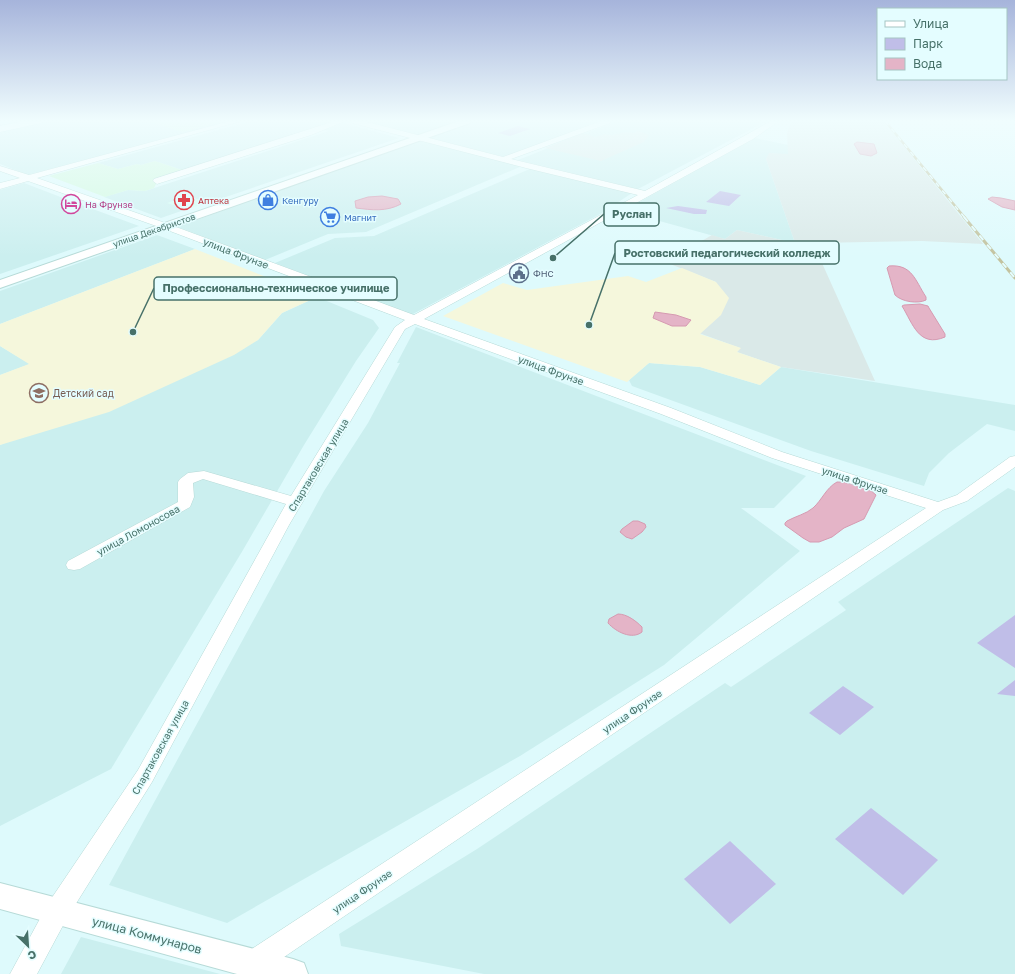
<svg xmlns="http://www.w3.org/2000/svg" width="1015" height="974" viewBox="0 0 1015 974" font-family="'Golos Text',sans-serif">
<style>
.residential{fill:#cbefef}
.commercial{fill:#d2fcf2}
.industrial{fill:#dae9e8}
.education{fill:#f5f7dc}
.medical{fill:#d1f9df}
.green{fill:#c0bee8}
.water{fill:#e4b4c7;stroke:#d69ab1}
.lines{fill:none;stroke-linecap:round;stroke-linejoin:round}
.minor-casing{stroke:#b6dad7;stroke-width:1}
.tertiary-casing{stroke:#b6dad7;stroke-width:2}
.secondary-casing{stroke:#b4dfdc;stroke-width:1}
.minor{fill:#fff;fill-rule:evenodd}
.tertiary{fill:#fff;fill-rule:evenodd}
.secondary{fill:#fff;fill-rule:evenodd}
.rail-far1-casing{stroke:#c3c39f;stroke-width:2.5}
.rail-casing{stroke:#c3c39f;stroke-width:3}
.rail-far1{stroke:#e4fdff;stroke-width:1.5;stroke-dasharray:5;stroke-linecap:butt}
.rail{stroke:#e4fdff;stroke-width:2;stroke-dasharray:6;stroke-linecap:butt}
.labels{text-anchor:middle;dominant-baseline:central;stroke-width:3;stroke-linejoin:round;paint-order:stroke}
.far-health-label{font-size:9px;fill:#be3a42;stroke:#e4fdff;text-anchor:start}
.far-shop-label{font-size:9px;fill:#366cbe;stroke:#e4fdff;text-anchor:start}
.far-hotel-label{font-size:9px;fill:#b23c85;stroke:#e4fdff;text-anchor:start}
.far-street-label{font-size:9px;fill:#477169;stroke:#e4fdff}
.far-service-label{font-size:9px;fill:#4e5e75;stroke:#e4fdff;text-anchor:start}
.street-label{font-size:10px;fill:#477169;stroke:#e4fdff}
.education-label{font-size:10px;fill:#785e54;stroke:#e4fdff;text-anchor:start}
.near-street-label{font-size:12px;fill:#477169;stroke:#e4fdff}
.leader{fill:none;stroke:#477169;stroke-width:1.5}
.callout-dot{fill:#477169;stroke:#e4fdff;stroke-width:1.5}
.callout{fill:#e4fdff;stroke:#477169;stroke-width:1.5}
.callout-label{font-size:11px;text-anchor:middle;font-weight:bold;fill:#477169}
</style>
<rect width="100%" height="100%" fill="#defafc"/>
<path class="residential" d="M 44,121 L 230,121 L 30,176 L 0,164 L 0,131 Z
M 251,121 L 336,121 L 182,170 L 155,161 L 141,165 L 137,164 L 118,169 L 98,163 Z
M 363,121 L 458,121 L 416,135 Z
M 471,121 L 603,121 L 509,158 L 424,137 Z
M 617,121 L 767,121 L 638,189 L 518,160 Z
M 340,122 L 399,138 L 208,203 L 188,196 L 168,203 L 187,209 L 161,218 L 104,197 L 128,190 L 145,191 L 329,131 L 322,129 Z
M 755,138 L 788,145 L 788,155 L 770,153 L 766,159 L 795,243 L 737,230 L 725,239 L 623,211 Z
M 417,139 L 522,166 L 366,232 L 328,234 L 265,260 L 178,227 Z
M 532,168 L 632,193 L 602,213 L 411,315 L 275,263 L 335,238 L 374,236 Z
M 24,183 L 71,201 L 139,226 L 0,274 L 0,190 Z
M 157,235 L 195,249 L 0,324 L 0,291 Z
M 317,297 L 373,320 L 379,328 L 356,361 L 304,445 L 243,550 L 111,769 L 0,826 L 0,445 L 258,340 L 282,313 Z
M 416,327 L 806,476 L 774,508 L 741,508 L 800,551 L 664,665 L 520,756 L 227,923 L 109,885 L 324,491 L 368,423 L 400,363 L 397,363 Z
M 0,346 L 30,364 L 0,375 Z
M 649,363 L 700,367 L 760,385 L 781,367 L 1015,405 L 1015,431 L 987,424 L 949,453 L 929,473 L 924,486 L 811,451 L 632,386 L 629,380 Z
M 1008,488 L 1015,491 L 1015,974 L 484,974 L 341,946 L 339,934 L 477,849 L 725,683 L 731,687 L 846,610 L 838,602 Z
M 81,937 L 220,974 L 61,974 Z"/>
<path class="commercial" d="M 188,196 L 208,203 L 187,209 L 167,203 Z"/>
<path class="industrial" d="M 791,121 L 882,121 L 893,133 L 983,244 L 922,241 L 813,243 L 875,381 L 781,367 L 737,352 L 740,348 L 699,333 L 716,282 L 665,262 L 712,235 L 725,239 L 737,230 L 795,243 L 766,159 L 769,153 L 788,154 L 787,134 Z
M 638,131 L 649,135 L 644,142 L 601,161 L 545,148 L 583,133 L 596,137 L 604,134 L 611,135 L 627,132 L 633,133 Z"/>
<path class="education" d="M 195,249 L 317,297 L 282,313 L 258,340 L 234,355 L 109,412 L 0,445 L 0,375 L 29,364 L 0,346 L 0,324 Z
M 682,268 L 716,282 L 729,298 L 721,315 L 700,334 L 741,348 L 737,352 L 781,367 L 760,385 L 700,367 L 649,363 L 627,382 L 443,316 L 503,283 L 527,290 L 628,276 L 646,282 Z"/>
<path class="medical" d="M 147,121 L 226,121 L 183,132 Z
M 155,161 L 182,170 L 156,178 L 154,181 L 157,182 L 154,188 L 145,191 L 128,190 L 105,197 L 49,176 L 98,163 L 118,169 L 137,164 L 141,165 Z"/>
<path class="green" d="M 518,126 L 530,129 L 510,136 L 498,133 Z
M 720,191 L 741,195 L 729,206 L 706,202 Z
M 678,206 L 707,210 L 706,214 L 694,214 L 666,208 Z
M 1015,615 L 1015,668 L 977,643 Z
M 1015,680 L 1015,696 L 997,694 Z
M 843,686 L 874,707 L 840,735 L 809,713 Z
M 871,808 L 938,860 L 903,895 L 835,839 Z
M 730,841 L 776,884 L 730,924 L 684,879 Z"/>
<path class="water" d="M 857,142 L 874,144 L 877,153 L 871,156 L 860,154 L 854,144 Z
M 382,196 L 398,199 L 401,204 C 386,212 372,210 356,208 L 355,201 L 368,197 Z
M 992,197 L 1001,198 L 1015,201 L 1015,210 L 1002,207 L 988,199 Z
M 889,266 C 912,264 915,280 926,297 L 926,300 C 918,304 902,302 895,295 L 887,268 Z
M 920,304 L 928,306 L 929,308 L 945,334 L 945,337 C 919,348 913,324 902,306 L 904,305 Z
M 655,312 L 676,315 L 691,320 L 686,326 L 672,326 L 653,318 Z
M 837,482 C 850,482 867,486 876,495 L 864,519 L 844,528 L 832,537 L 819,542 L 810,542 L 803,538 L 785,525 L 785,523 L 787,521 C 796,516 806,514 813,508 C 822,500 826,488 837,482 Z
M 633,521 L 638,521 L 645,524 L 646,527 L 642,532 L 632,539 L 626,537 L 620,532 L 622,529 Z
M 618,614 C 627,614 636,621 642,627 L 642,632 C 632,640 616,632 608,623 L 609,619 Z"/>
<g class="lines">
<g class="minor-casing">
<path id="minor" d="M 230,121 L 241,121 L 37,178 L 168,224 L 414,315 L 638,195 L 526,168 L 352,123 L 352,121 L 363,121 L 503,157 L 601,121 L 610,121 L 610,123 L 511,159 L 645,191 L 771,121 L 779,121 L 753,139 L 424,319 L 671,408 L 782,452 L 938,502 L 957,495 L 1010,457 L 1015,456 L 1015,467 L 967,501 L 943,510 L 262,972 C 255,974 251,974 244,972 L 240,963 L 244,954 L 926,508 L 772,458 L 661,414 L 415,324 L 405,329 L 289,525 L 152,782 L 67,918 L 37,974 L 10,974 L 49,902 L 138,770 L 286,504 L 203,479 L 193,483 L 194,497 L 190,507 L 80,569 L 74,570 L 68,569 L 66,565 L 68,561 L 178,502 L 178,482 L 180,479 L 188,473 L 204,471 L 291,496 L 395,327 L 405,320 L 162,228 L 28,181 L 0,189 L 0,183 L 20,178 L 0,171 L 0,166 L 29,175 Z
M 335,121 L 345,121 L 311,135 L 160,183 L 157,184 L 153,181 L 154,179 Z"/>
</g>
<g class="tertiary-casing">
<path id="tertiary" d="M 459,121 L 471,121 L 470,123 L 0,288 L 0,280 Z
M 0,883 L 293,959 L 304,963 L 308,974 L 237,974 L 0,909 Z"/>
</g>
<g class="secondary-casing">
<path id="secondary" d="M 24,121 L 42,121 L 41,123 L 0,132 L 0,126 Z"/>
</g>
<use href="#minor" class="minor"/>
<use href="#tertiary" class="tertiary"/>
<use href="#secondary" class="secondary"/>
<g class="rail-far1-casing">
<path id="rail-far1" d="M 885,121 L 965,218"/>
</g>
<g class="rail-casing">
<path id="rail" d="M 964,217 L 1015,278"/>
</g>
<use href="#rail-far1" class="rail-far1"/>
<use href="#rail" class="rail"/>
</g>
<linearGradient id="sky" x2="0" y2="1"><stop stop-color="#a6b4db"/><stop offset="0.47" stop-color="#f0fdfe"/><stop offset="1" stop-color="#f0fdfe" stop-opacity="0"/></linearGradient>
<rect width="1015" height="257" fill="url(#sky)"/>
<defs>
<g id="pharmacy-ring" transform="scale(1)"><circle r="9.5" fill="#e4fdff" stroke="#e0444e" stroke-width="1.5"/><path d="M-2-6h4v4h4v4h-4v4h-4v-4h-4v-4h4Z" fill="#e0444e"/></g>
<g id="shop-ring" transform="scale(1)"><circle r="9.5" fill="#e4fdff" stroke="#3f7fe0" stroke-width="1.5"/><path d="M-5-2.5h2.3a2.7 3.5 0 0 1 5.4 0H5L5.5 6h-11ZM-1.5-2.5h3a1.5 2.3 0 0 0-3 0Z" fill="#3f7fe0"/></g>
<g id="hotel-ring" transform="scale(1)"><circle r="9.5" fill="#e4fdff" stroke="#d1479c" stroke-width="1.5"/><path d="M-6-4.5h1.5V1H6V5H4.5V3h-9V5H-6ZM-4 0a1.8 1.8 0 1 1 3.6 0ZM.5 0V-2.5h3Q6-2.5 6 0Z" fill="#d1479c"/></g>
<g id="supermarket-ring" transform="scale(1)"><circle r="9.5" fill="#e4fdff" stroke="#3f7fe0" stroke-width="1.5"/><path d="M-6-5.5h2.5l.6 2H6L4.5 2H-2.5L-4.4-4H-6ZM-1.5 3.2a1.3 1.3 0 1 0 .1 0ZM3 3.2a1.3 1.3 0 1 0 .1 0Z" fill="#3f7fe0"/></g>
<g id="civic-ring" transform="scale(1)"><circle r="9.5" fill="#e4fdff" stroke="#5c6f8a" stroke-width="1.5"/><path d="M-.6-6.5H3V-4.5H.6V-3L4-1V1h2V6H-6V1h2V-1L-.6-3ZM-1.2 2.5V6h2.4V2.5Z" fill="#5c6f8a"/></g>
<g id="school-ring" transform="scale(1)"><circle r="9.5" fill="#e4fdff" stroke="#8d6e63" stroke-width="1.5"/><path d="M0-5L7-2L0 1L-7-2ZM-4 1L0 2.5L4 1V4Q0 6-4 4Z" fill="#8d6e63"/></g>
</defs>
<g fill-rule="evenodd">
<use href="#pharmacy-ring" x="184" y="200"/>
<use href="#shop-ring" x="268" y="200"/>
<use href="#hotel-ring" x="71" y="204"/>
<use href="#supermarket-ring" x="330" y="217"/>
<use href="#civic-ring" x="519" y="273"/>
<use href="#school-ring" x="39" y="393"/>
</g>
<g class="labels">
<g class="far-health-label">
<text x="198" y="200">Аптека</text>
</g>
<g class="far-shop-label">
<text x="282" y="200">Кенгуру</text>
<text x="344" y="217">Магнит</text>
</g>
<g class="far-hotel-label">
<text x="85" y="204">На Фрунзе</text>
</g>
<g class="far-street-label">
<text transform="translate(154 230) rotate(-19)">улица Декабристов</text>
</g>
<g class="far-service-label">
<text x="533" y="273">ФНС</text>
</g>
<g class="street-label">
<text transform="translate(236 253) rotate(21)">улица Фрунзе</text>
<text transform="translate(551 370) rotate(20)">улица Фрунзе</text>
<text transform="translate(318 465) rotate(-59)">Спартаковская улица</text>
<text transform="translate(855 480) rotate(18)">улица Фрунзе</text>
<text transform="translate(138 530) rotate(-29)">улица Ломоносова</text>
<text transform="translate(632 711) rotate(-34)">улица Фрунзе</text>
<text transform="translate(160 747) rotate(-61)">Спартаковская улица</text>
<text transform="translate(362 891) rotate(-34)">улица Фрунзе</text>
</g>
<g class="education-label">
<text x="53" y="393">Детский сад</text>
</g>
<g class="near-street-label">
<text transform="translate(147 935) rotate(15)">улица Коммунаров</text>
</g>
</g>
<path class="leader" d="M553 258L604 214M589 325L615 253M133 332L154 288"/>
<g class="callout-dot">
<circle cx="553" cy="258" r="4"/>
<circle cx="589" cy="325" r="4"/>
<circle cx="133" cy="332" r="4"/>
</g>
<g class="callout">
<rect x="604" y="203" width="55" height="23" rx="4"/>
<rect x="615" y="241" width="224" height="23" rx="4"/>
<rect x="154" y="277" width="243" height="23" rx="4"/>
</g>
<g class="callout-label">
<text x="632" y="218">Руслан</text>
<text x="727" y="257">Ростовский педагогический колледж</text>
<text x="276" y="292">Профессионально-техническое училище</text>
</g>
<rect x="877" y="8" width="130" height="72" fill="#e4fdff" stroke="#a5c5c3"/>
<rect x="885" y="21" width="20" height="6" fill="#ffffff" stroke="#a5c5c3"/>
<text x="913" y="28" font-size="12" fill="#477169">Улица</text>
<rect x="885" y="38" width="20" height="12" fill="#c0bee8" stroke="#a5c5c3"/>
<text x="913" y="48" font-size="12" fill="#477169">Парк</text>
<rect x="885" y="58" width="20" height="12" fill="#e4b4c7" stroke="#a5c5c3"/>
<text x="913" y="68" font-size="12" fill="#477169">Вода</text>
<g transform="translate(28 946) rotate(155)" stroke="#e4fdff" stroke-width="3" paint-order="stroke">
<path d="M0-3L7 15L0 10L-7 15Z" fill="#477169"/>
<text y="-6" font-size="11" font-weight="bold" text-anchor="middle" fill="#477169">С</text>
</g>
</svg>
